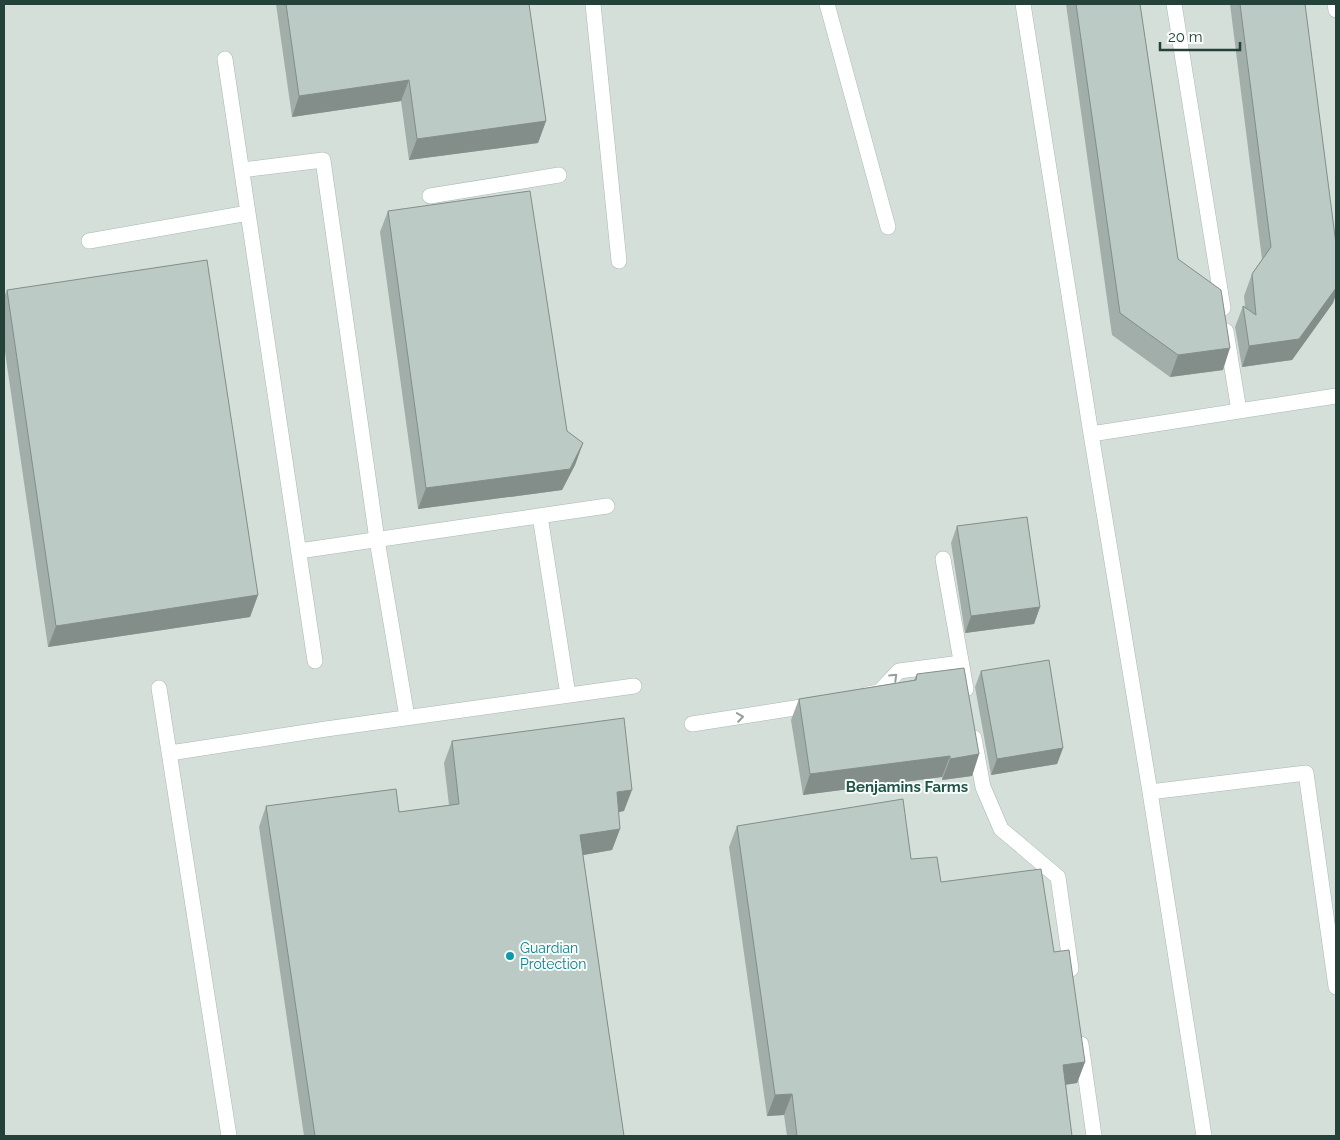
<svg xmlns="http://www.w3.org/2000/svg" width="1340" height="1140" viewBox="0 0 1340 1140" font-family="Raleway,sans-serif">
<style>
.built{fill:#d4dfda}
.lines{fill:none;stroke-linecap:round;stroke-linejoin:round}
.minor-casing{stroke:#a8b8b2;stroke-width:16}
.minor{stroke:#fff;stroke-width:15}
.wall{fill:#a1aea9}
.shaded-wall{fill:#838d89}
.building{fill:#bbcac4;stroke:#838d89}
.oneway{stroke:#92a09c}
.culture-dot{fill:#0f9aa8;stroke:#f7fbf9;stroke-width:2}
.labels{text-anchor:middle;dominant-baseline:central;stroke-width:4;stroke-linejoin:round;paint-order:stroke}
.culture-label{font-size:14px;fill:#0d838f;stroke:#f7fbf9;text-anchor:start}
.neighbourhood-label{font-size:15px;font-weight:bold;fill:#1f5548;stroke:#f7fbf9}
</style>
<rect width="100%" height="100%" fill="#e6efeb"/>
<path class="built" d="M 4,4 L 1336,4 L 1336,1136 L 4,1136 Z"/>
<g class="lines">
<g class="minor-casing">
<path id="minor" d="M 593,4 L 619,261
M 827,4 L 888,227
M 1023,4 L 1091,434 L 1336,396
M 1174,4 L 1223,308
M 1335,4 L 1336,10
M 225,59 L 315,661
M 242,170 L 323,160 L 377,540 L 407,717
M 430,196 L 559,175
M 89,241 L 248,213
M 1226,331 L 1239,411
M 1091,434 L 1150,792
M 540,516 L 568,695
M 299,551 L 607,506
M 943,559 L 966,689
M 159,688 L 229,1136
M 868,694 L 879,692 L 899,671 L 961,663
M 692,724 L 814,705
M 974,738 L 983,787 L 1001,829 L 1058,877 L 1071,969
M 170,753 L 326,729 L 634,686
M 1081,1044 L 1094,1136
M 1204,1136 L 1150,792 L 1306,773 L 1336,987"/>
</g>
<use href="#minor" class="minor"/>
</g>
<path class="wall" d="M 276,4 L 529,4 L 546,121 L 538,143 L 409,160 L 401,101 L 292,117 Z
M 1066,4 L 1140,4 L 1178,259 L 1223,370 L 1170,377 L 1112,335 Z
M 1230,4 L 1305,4 L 1333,303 L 1292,360 L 1242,367 L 1235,327 L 1243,306 L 1245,307 L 1244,296 L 1252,274 L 1262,259 Z
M 388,211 L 567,431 L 583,443 L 575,465 L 562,490 L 418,509 L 380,232 Z
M 7,290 L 258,595 L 250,617 L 48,647 L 4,345 L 4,297 Z
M 957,526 L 1040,607 L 1034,624 L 965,633 L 951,543 Z
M 981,671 L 1063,748 L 1057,764 L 991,775 L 975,687 Z
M 917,674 L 979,754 L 972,776 L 942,780 L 942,777 L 803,795 L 791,720 L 799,699 L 914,680 Z
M 452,741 L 624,811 L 618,812 L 620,829 L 612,850 L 583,855 L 624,1136 L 304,1136 L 259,827 L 266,806 L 399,812 L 449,805 L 444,763 Z
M 737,826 L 911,859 L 941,882 L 1054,952 L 1085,1062 L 1077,1083 L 1066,1085 L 1072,1136 L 787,1136 L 784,1115 L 767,1116 L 729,847 Z"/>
<path class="shaded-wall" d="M 409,80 L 401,101 L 292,117 L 299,96 Z
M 546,121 L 538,143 L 409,160 L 417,139 Z
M 1336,288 L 1336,295 L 1333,303 L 1292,360 L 1242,367 L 1249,346 Z
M 1230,348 L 1223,370 L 1170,377 L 1178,355 Z
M 583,443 L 575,465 L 562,490 L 418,509 L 426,488 Z
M 258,595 L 250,617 L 48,647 L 56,626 Z
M 1040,607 L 1034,624 L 965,633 L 971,616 Z
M 1063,748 L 1057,764 L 991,775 L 997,759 Z
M 979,754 L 972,776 L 942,780 L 950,759 Z
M 950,756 L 942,777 L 803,795 L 810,774 Z
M 632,790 L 624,811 L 609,814 L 617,792 Z
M 620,829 L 612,850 L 572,857 L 580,835 Z
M 1085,1062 L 1077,1083 L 1055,1086 L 1063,1065 Z
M 792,1094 L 784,1115 L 767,1116 L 775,1095 Z"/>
<path class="building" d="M 286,4 L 529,4 L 546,121 L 417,139 L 409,80 L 299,96 Z
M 1076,4 L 1140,4 L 1178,259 L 1221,290 L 1230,348 L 1178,355 L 1120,313 Z
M 1240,4 L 1305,4 L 1336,244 L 1336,288 L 1299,339 L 1249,346 L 1243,306 L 1256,315 L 1252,274 L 1271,247 Z
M 530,191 L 567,431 L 583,443 L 570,469 L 426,488 L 388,211 Z
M 207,260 L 258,595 L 56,626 L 7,290 Z
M 1027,517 L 1040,607 L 971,616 L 957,526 Z
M 1049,660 L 1063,748 L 997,759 L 981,671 Z
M 964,668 L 979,754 L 950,759 L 950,756 L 810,774 L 799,699 L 916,680 L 917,674 Z
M 624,718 L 632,790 L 617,792 L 620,829 L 580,835 L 624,1136 L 315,1136 L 266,806 L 396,789 L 399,812 L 459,804 L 452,741 Z
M 903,799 L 911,859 L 937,857 L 941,882 L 1041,869 L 1054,952 L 1069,950 L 1085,1062 L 1063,1065 L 1072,1136 L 797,1136 L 792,1094 L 775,1095 L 737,826 Z"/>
<defs><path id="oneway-chevron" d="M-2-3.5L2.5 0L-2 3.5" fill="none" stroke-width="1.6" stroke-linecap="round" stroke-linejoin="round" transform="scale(1.25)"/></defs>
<g class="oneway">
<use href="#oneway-chevron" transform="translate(894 677) rotate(-44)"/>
<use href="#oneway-chevron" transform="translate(740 717) rotate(-9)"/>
</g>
<circle class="culture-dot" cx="510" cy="956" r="5"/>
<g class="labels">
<g class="culture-label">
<text x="520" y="948">Guardian<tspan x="520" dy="16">Protection</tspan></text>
</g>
<g class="neighbourhood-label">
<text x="907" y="787">Benjamins Farms</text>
</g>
</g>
<rect width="1340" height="1140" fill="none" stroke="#24423a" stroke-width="10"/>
<path d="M1160 42v8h80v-8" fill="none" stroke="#24423a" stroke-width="2.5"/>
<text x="1168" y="42" font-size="15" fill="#24423a" stroke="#f7fbf9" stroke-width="4" paint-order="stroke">20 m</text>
</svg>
